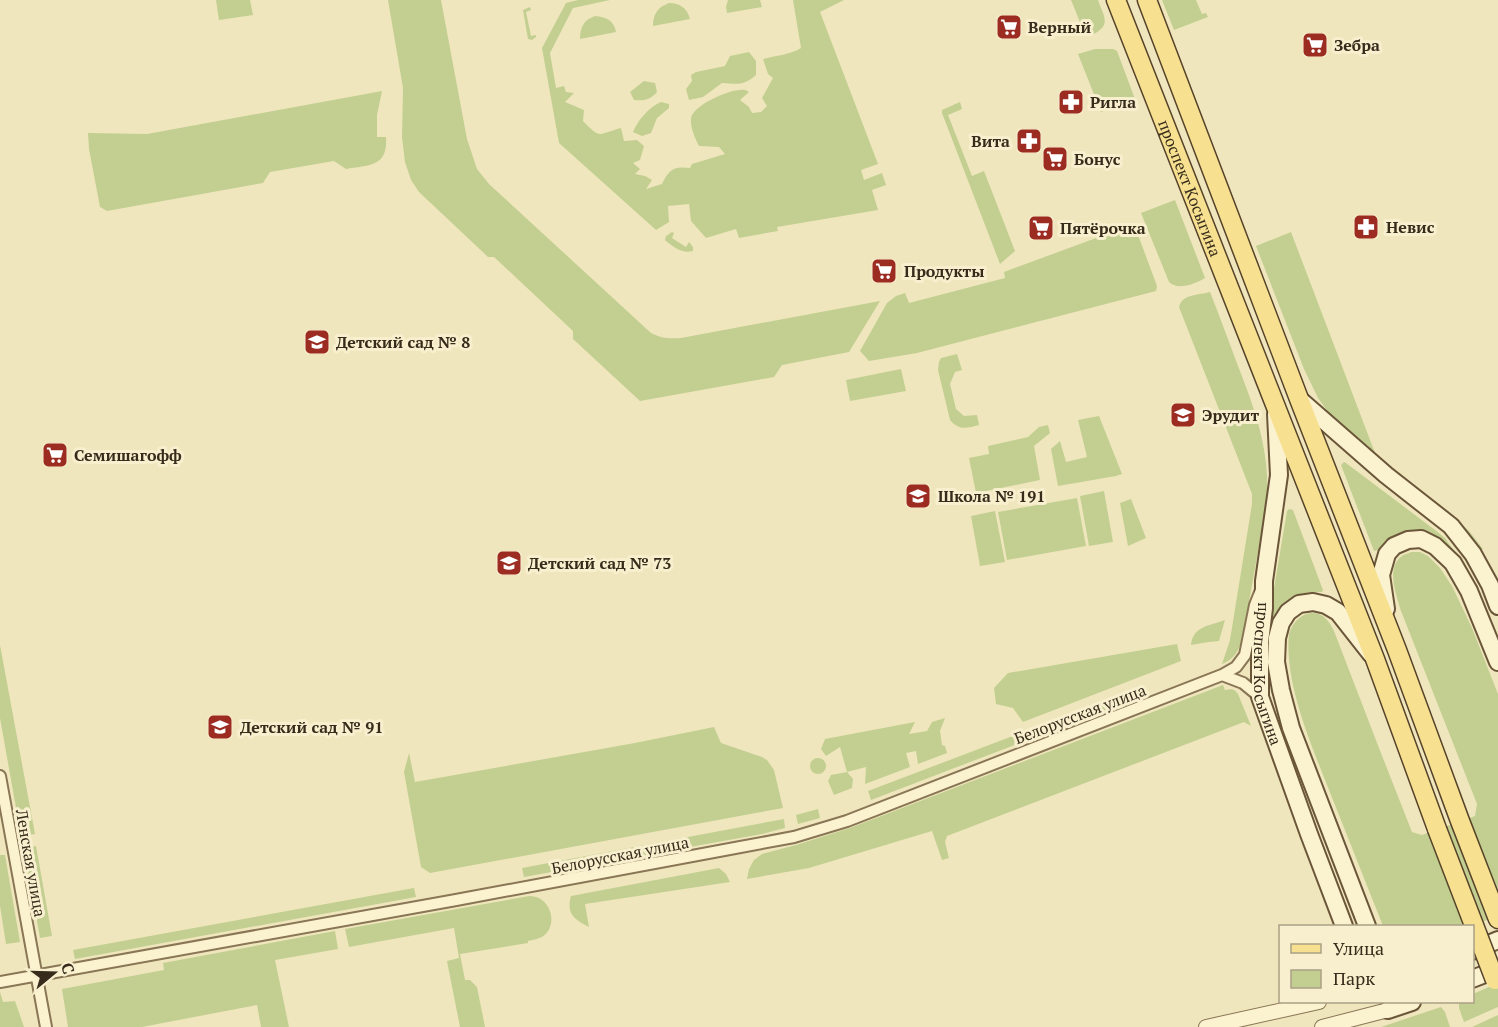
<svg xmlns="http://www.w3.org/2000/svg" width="1498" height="1027" viewBox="0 0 1498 1027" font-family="'PT Serif',serif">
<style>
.green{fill:#c2cf91}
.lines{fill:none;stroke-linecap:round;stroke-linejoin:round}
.minor-casing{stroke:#897655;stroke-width:14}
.tertiary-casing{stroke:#897655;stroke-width:16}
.secondary-casing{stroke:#6b5639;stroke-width:20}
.primary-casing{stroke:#56432a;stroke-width:21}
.minor{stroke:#fbf2d0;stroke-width:10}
.tertiary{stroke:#fbf2d0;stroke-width:14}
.secondary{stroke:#fbf2d0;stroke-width:16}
.primary{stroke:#f7e191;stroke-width:18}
.primary-bridge-casing{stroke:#56432a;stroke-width:21;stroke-linecap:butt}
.primary-bridge{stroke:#f7e191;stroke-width:18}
.labels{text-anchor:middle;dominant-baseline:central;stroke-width:6;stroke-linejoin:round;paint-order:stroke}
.poi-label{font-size:16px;font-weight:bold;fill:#372b1b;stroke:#f7efcd;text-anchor:start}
.street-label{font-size:16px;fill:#372b1b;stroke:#f7efcd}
</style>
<rect width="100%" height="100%" fill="#f0e6bd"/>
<path class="green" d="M 216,0 L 250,0 L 253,15 L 219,20 Z
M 388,0 L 441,0 L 467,139 L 477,169 L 489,184 L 651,333 C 661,338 669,339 681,338 L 880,301 L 849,352 L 782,365 L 774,377 L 640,401 L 573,339 L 573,331 L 494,257 L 488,257 L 419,192 L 411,180 L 405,162 L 402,137 L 403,88 Z
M 578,0 L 610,0 L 573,8 L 550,53 L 556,88 L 564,86 L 566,92 L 574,93 L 565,102 L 584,110 L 583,121 C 601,140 598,134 621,128 L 624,141 L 637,140 L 644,146 L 640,160 L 633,163 L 640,169 L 635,174 L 645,176 L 652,180 L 646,189 L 662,184 C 669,169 674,166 690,168 L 692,164 L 725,154 L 719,147 L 699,146 C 695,138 690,127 691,118 C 693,105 733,87 745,90 C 747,90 748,92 749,92 L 740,100 L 749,107 L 752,113 L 761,112 L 767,106 L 762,98 L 773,78 L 768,74 L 763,59 C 774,56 793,54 801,48 L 793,0 L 844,0 L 820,12 L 878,164 L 861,170 L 864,180 L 882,173 L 886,185 L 872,190 L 878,210 L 777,227 L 778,231 L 739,238 L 736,229 L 706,238 L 691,221 L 689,204 L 668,206 L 669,222 L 656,230 L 559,143 L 542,48 L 566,3 Z
M 728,0 L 760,0 L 762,7 L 727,13 L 726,7 Z
M 1071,0 L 1098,0 C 1104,17 1112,25 1092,35 L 1084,32 Z
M 1162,0 L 1196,0 L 1202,14 L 1206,13 L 1208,17 L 1174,30 Z
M 669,3 C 680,3 687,8 690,19 L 653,26 C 653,14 658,7 669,3 Z
M 530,7 L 531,10 L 526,12 L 531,36 L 536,35 L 536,37 L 532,40 L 528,39 L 523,10 Z
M 595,16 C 607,17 614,21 616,32 L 580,39 C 580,27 584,20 595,16 Z
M 1095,49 L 1113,49 L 1117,51 L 1135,99 L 1101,112 L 1078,54 Z
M 749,52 L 756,61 L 756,75 C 743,86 738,84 722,83 L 703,97 L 689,100 L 686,89 L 692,81 L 691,75 L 696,72 L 725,66 L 730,56 Z
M 644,81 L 655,83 L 657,92 C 650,100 644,101 634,100 L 630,92 Z
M 382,91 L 377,115 L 377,137 L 386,137 C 388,167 370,165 346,169 L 334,161 L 270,172 L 263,183 L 107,211 L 100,207 L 89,149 L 88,133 L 147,134 Z
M 661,102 L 669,104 L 669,108 L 657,118 L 651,133 L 642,136 L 633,132 C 638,120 649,107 661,102 Z
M 960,102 L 962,109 L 948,115 L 972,176 L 984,171 L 1015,251 L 1000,264 L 942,113 L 942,110 Z
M 1175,200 L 1205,278 C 1195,284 1178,291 1169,282 L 1141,213 Z
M 1134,224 L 1157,286 L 1156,291 L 917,353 L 869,361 L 860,351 L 887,303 L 896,296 L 905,293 L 909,303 L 1005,278 L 1004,272 Z
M 672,232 L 674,233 L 672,238 L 686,247 L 689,242 L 693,247 L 693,251 C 683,254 674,248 665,240 L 666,236 Z
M 1291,232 L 1375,453 L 1455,518 L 1469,531 L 1483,549 L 1480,551 L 1389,471 L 1331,416 L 1318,398 L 1304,369 L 1256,246 Z
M 1210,292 C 1220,317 1229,342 1238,366 C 1256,412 1270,451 1267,501 L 1242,641 C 1238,652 1233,660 1222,664 L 1230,640 L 1252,504 L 1252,494 L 1179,307 C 1182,294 1199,295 1210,292 Z
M 957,354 L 962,370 L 955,372 L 950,384 L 956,409 L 964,416 L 977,415 L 979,425 C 967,428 959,431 950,420 L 938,370 L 939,362 L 941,358 Z
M 901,369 L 906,391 L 850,401 L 846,380 Z
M 1099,416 L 1122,474 L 1116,476 L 1058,486 L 1051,449 L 1060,441 L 1066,462 L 1087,457 L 1078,420 Z
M 1048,425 L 1050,433 L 1034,446 L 1040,480 L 976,493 L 969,458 L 989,454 L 988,446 L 1028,437 L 1039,427 Z
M 1344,462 L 1346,463 L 1435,530 L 1445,538 L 1454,551 L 1452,553 L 1392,538 L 1379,550 L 1374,551 L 1341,465 Z
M 1104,491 L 1113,542 L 1089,546 L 1080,496 Z
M 1077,498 L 1086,546 L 1007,560 L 998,512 Z
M 1131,499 L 1146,538 L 1128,546 L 1120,503 Z
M 1289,509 L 1293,510 L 1323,590 L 1322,592 C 1294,591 1275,602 1270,631 L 1267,630 L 1287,511 Z
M 995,511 L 1005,562 L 980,566 L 971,516 Z
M 1411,552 L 1420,552 L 1428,556 L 1440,568 L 1452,586 L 1472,628 L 1498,694 L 1498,914 L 1473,927 L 1383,926 C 1365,881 1347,835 1329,790 C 1316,757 1300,719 1293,685 C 1290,671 1287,649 1289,635 C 1292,620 1308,607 1323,616 C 1328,620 1331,625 1334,631 L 1379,748 L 1412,832 L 1422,835 L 1475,816 L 1477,804 L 1401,611 C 1397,596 1385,568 1402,556 C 1404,554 1408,554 1411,552 Z
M 1225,620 L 1219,641 L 1209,642 L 1191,645 C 1193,626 1209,626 1225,620 Z
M 1177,644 L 1181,661 L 1023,722 L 1013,708 L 996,704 L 994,688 L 1008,673 Z
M 0,645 L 35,834 L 21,836 L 0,718 Z
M 1223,685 L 1225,690 C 1231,689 1234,688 1238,694 L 1251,726 L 1244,722 L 947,836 L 945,842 L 949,858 L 942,860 L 932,831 L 809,868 L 747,879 L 749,869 L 754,860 L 762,854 L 796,845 L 850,828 Z
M 1129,692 L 1132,700 L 871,800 L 868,791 Z
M 945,718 L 940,731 L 942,745 L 945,746 L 947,753 L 918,764 L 916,751 L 906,753 L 910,767 L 865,784 L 866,767 L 847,772 L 853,779 L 852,788 L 834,795 L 828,781 L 831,775 L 847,772 L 840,747 L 826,756 L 821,749 L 825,739 L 915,722 L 909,734 L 927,731 L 932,722 Z
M 714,727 L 721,743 L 762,757 L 767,760 L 774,770 L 783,808 L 430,873 L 421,867 L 404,772 L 409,753 L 415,782 L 635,743 Z
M810 766a8 8 0 1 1 16 0a8 8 0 1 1-16 0Z
M 818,809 L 820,818 L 798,824 L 796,815 Z
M 784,819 L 785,828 L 762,834 L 524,877 L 522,868 Z
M 36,846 L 52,936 L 40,938 L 24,849 Z
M 0,855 L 5,855 L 20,942 L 6,944 L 0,906 Z
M 719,868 L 726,874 L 730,882 L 585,904 L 589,927 C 574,919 566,914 571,896 Z
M 414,888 L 416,897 L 75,959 L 73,950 Z
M 529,896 C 534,896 538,897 542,900 C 554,909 555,929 542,937 C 538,939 532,940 528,941 L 528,943 L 460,954 L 465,980 L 470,980 L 477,987 L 485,1027 L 460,1027 L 447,961 L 459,958 L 454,928 L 349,947 L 345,929 Z
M 335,931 L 338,949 L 275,960 L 289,1027 L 261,1027 L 257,1005 L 142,1027 L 68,1027 L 62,989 L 164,970 L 163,963 Z
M 1498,983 L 1498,1007 L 1464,1022 L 1459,1008 L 1459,1002 L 1472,1002 L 1473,994 Z
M 0,992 L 3,1002 L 15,1001 L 24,1027 L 0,1027 Z
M 1441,1007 L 1445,1012 L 1450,1027 L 1381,1027 Z
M 1498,1015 L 1498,1027 L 1472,1027 Z"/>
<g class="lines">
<g class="minor-casing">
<path id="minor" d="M 1222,675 L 1243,683 L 1260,697
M 0,776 L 46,1027
M 0,982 L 456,900 L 735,848 L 794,837 L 847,821 L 1222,675 L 1236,667 L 1245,655 L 1255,605 L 1261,590"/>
</g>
<g class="tertiary-casing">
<path id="tertiary" d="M 1206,1027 L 1319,1002
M 1322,1027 L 1388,1010"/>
</g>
<g class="secondary-casing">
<g id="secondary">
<path d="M 1299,399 L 1386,475 L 1451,526 L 1473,554 L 1490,585 L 1498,606"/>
<path id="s1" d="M 1276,414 L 1279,475 L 1264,581 L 1264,608 L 1260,642 L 1260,697 L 1309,834 L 1344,926"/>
<path d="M 1386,609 L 1381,575 L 1387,554 L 1394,546 L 1408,540 L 1421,539 L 1435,546 L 1453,563 L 1469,591 L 1498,662"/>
<path d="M 1367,926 L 1291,728 L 1281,690 L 1276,662 L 1277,638 L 1281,623 L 1288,612 L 1299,604 L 1313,602 L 1326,605 L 1338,612 L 1371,654"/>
<path d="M 1472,951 L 1498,940"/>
<path d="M 1472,979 L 1498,969"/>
<path d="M 1388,1010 L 1412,1002"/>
</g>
</g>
<g class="primary-casing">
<g id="primary">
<path id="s2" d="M 1116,0 L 1375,659 L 1437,829"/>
<path d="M 1147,0 L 1299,399 L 1397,650 L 1460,821 L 1498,919"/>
</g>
</g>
<use href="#minor" class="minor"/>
<use href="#tertiary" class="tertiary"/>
<use href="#secondary" class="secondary"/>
<use href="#primary" class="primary"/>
<g class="primary-bridge-casing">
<path id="primary-bridge" d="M 1437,829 L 1495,980"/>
</g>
<use href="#primary-bridge" class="primary-bridge"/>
</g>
<defs>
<g id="supermarket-square" transform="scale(1.35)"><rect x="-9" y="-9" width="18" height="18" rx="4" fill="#9c2c21" stroke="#f7efcd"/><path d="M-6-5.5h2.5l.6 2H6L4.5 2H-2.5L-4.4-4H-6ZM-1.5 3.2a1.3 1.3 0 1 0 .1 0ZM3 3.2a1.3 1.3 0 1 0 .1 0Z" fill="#fff"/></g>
<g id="pharmacy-square" transform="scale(1.35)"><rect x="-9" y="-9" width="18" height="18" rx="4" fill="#9c2c21" stroke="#f7efcd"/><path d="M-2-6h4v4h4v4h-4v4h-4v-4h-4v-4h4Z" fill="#fff"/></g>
<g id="school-square" transform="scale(1.35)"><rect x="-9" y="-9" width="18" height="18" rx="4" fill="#9c2c21" stroke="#f7efcd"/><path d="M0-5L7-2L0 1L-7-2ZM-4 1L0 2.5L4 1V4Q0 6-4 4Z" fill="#fff"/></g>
</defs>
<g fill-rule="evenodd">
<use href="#supermarket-square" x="1009" y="27"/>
<use href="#supermarket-square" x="1315" y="45"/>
<use href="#pharmacy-square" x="1071" y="102"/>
<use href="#pharmacy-square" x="1029" y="141"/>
<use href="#supermarket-square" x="1055" y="159"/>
<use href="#pharmacy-square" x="1366" y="227"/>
<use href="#supermarket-square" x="1041" y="228"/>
<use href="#supermarket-square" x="884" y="271"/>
<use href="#school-square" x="317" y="342"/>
<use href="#school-square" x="1183" y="415"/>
<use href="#supermarket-square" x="55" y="455"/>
<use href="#school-square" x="918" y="496"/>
<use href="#school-square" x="509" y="563"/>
<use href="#school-square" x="220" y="727"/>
</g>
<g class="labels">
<g class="poi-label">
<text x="1028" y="27">Верный</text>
<text x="1334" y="45">Зебра</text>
<text x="1090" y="102">Ригла</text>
<text x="1010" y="141" text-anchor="end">Вита</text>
<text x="1074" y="159">Бонус</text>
<text x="1386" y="227">Невис</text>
<text x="1060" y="228">Пятёрочка</text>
<text x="904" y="271">Продукты</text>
<text x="336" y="342">Детский сад № 8</text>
<text x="1202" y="415">Эрудит</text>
<text x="74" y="455">Семишагофф</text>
<text x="938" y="496">Школа № 191</text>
<text x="528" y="563">Детский сад № 73</text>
<text x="240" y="727">Детский сад № 91</text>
</g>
<g class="street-label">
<text stroke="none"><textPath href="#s2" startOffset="202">проспект Косыгина</textPath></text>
<text stroke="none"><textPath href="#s1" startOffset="262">проспект Косыгина</textPath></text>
<text transform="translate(1080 714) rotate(-21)">Белорусская улица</text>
<text transform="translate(620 855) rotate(-11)">Белорусская улица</text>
<text transform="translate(31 863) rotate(80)">Ленская улица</text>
</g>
</g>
<rect x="1279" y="925" width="195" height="78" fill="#f7efcd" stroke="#aaa186" stroke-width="1.5"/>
<rect x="1291" y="944" width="30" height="9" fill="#f7e191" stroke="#aaa186" stroke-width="1.5"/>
<text x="1333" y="955" font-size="18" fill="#372b1b">Улица</text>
<rect x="1291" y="970" width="30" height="18" fill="#c2cf91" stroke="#aaa186" stroke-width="1.5"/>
<text x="1333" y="985" font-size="18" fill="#372b1b">Парк</text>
<g transform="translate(54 973) rotate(71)" stroke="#f7efcd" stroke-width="4.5" paint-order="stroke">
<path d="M0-4.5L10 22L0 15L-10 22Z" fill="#372b1b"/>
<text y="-9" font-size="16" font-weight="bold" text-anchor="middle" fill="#372b1b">С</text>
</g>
</svg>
